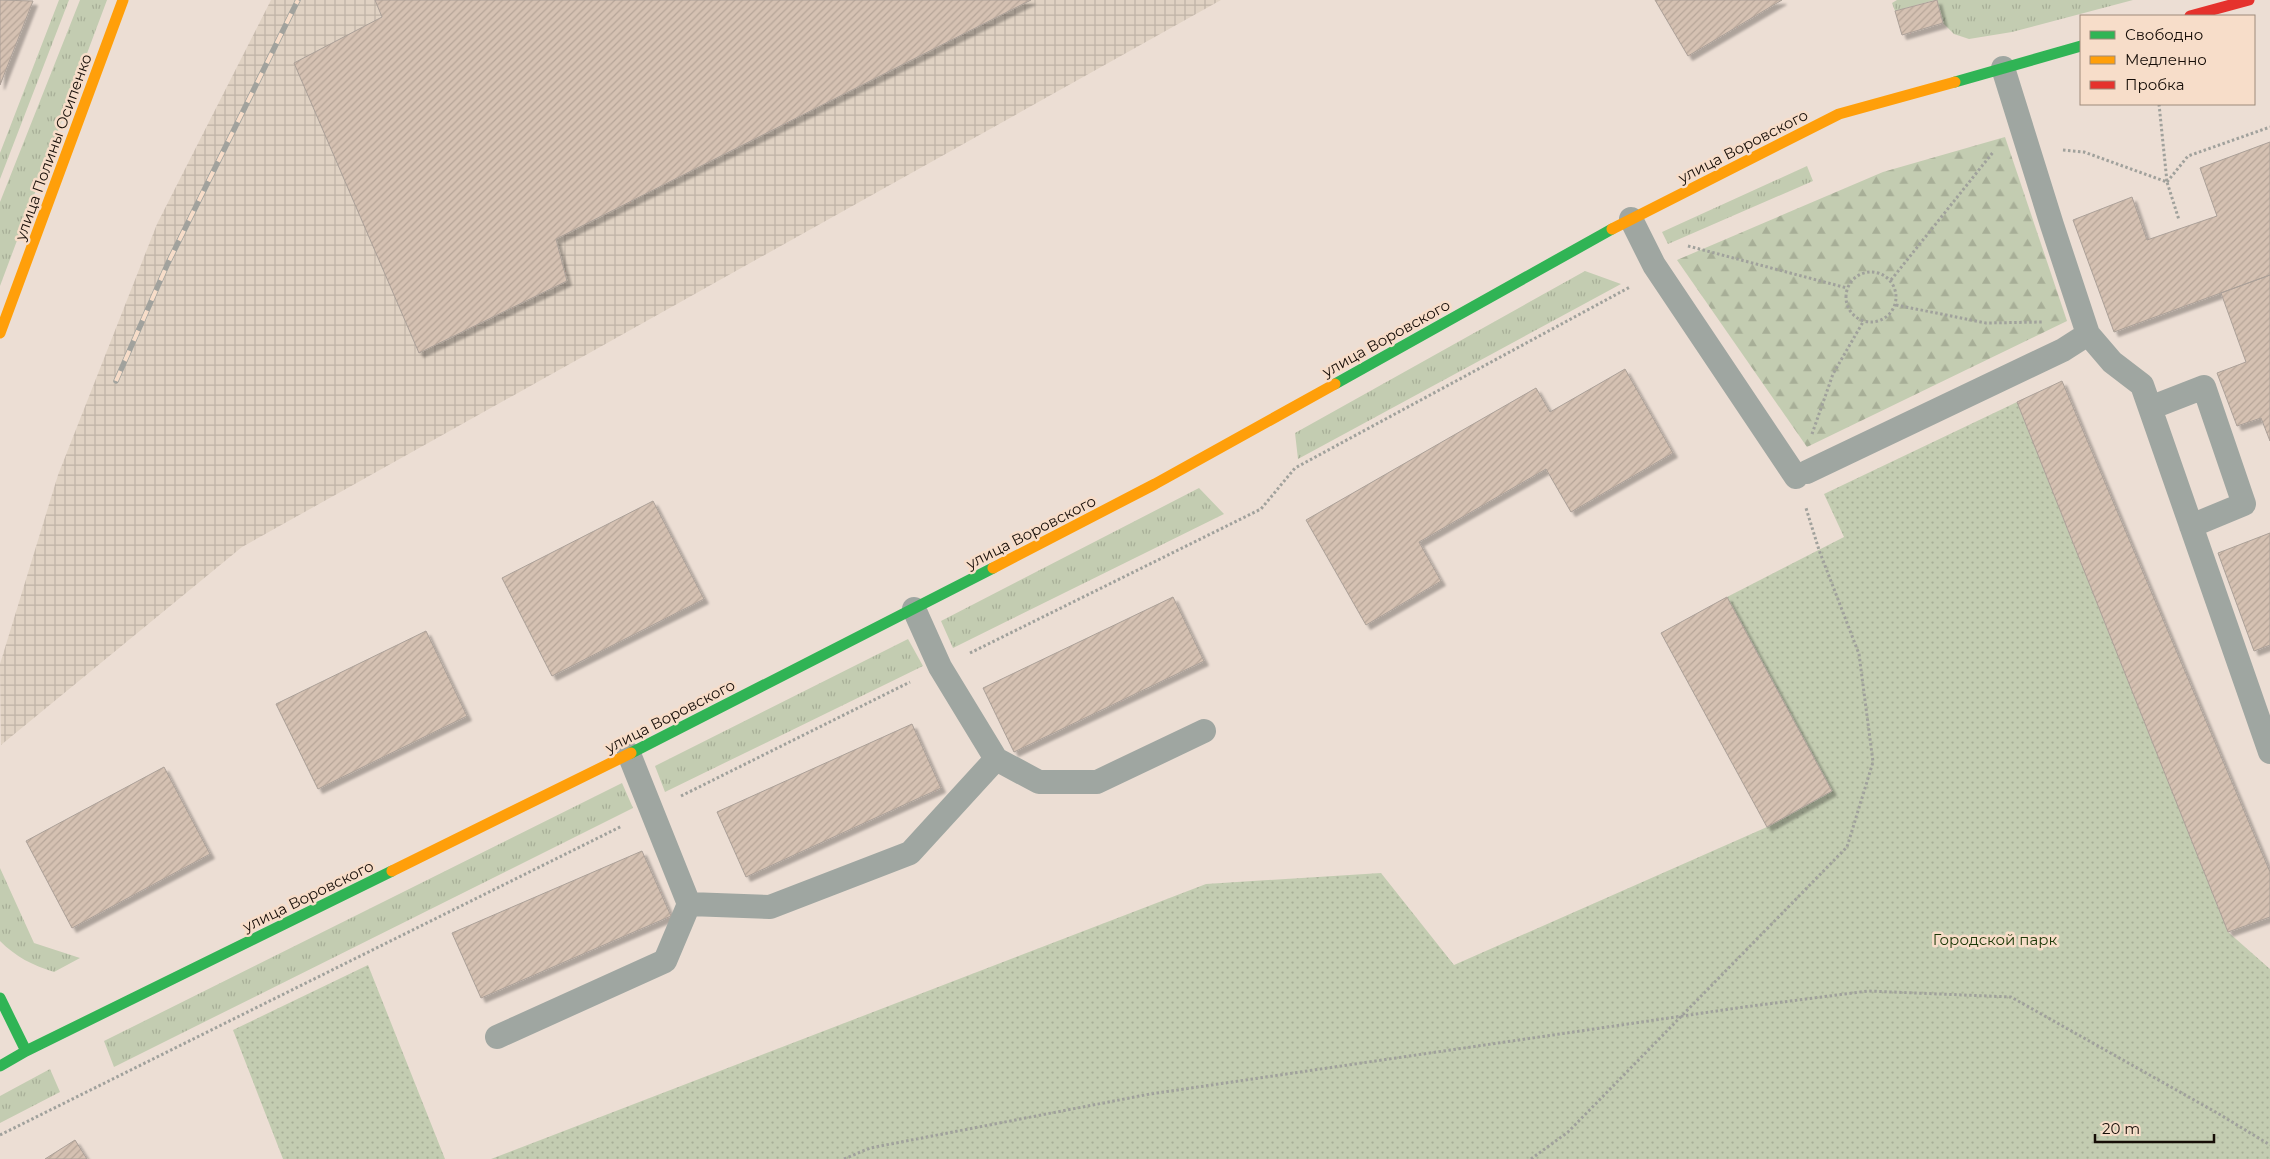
<svg xmlns="http://www.w3.org/2000/svg" width="2270" height="1159" viewBox="0 0 2270 1159" font-family="Montserrat,sans-serif">
<style>
.industrial{fill:url(#industrial-grid)}
.grass{fill:url(#grass-tufts)}
.forest{fill:url(#forest-firs)}
.park{fill:url(#park-dots)}
.building{fill:url(#building-hatch);stroke:#aba098;filter:url(#shadow)}
.lines{fill:none;stroke-linecap:round;stroke-linejoin:round}
.path{stroke:#a0a19c;stroke-width:3;stroke-dasharray:2.5 2.5;stroke-linecap:butt}
.lane{stroke:#9fa6a1;stroke-width:24}
.fast{stroke:#30b455;stroke-width:11}
.slow{stroke:#ff9f0a;stroke-width:11}
.jam{stroke:#e5322d;stroke-width:11}
.rail-casing{stroke:#a1a29d;stroke-width:5.5}
.rail{stroke:#f7ddc9;stroke-width:4;stroke-dasharray:11;stroke-linecap:butt}
.labels{text-anchor:middle;dominant-baseline:central;stroke-width:5;stroke-linejoin:round;paint-order:stroke}
.street-label{font-size:15px;fill:#160d07;stroke:#f7ddc9}
.park-label{font-size:15px;fill:#1c3908;stroke:#f7ddc9}
</style>
<defs>
<pattern id="industrial-grid" width="8" height="8" patternUnits="userSpaceOnUse" patternTransform="scale(1.25)"><rect width="8" height="8" fill="#e0d2c3"/><path d="M0 4h8M4 0v8" fill="none" stroke="#bfb3a6"/></pattern>
<pattern id="grass-tufts" width="24" height="20" patternUnits="userSpaceOnUse" patternTransform="scale(1.25)"><rect width="24" height="20" fill="#c3ccb1"/><path d="M3 7l-1-3M5 7V3M7 7l1-3M15 17l-1-3M17 17v-4M19 17l1-3" fill="none" stroke="#a7ae97"/></pattern>
<pattern id="forest-firs" width="22" height="20" patternUnits="userSpaceOnUse" patternTransform="scale(1.25)"><rect width="22" height="20" fill="#c3ccb1"/><path d="M5 1l3.5 6h-7zM16 11l3.5 6h-7z" fill="#a7ae97"/></pattern>
<pattern id="park-dots" width="8" height="8" patternUnits="userSpaceOnUse" patternTransform="scale(1.25)"><rect width="8" height="8" fill="#c3ccb1"/><path d="M2 2h.1M6 6h.1" fill="none" stroke="#a7ae97" stroke-width="1.8" stroke-linecap="round"/></pattern>
<pattern id="building-hatch" width="6" height="6" patternUnits="userSpaceOnUse" patternTransform="scale(1.25)"><rect width="6" height="6" fill="#d5c1b2"/><path d="M-1 1l2-2M0 6l6-6M5 7l2-2" fill="none" stroke="#b6a598"/></pattern>
<filter id="shadow"><feDropShadow dx="4.5" dy="4.5" stdDeviation="1" flood-color="#0004"/></filter>
</defs>
<rect width="100%" height="100%" fill="#ecded4"/>
<path class="industrial" d="M 271,0 L 1221,0 L 242,547 L 1,745 L 0,664 L 58,475 L 157,224 Z"/>
<path class="grass" d="M 59,0 L 69,0 L 0,179 L 0,153 Z
M 80,0 L 107,0 L 0,286 L 0,202 Z
M 1897,0 L 1935,0 L 1895,11 L 1892,3 Z
M 1937,0 L 2133,0 L 2012,32 L 1969,39 L 1954,34 L 1943,23 Z
M 1807,166 L 1813,181 L 1668,244 L 1662,232 Z
M 1585,271 L 1621,284 L 1298,459 L 1295,433 Z
M 1199,488 L 1224,514 L 953,648 L 941,621 Z
M 908,639 L 923,666 L 665,792 L 655,766 Z
M 622,783 L 633,808 L 114,1067 L 104,1041 Z
M 0,868 L 34,943 L 80,958 L 54,972 C 32,965 16,957 0,941 Z
M 50,1069 L 60,1092 L 0,1123 L 0,1096 Z"/>
<path class="forest" d="M 2005,137 L 2067,321 L 1807,447 L 1677,260 L 1883,172 Z"/>
<path class="park" d="M 2017,402 L 2228,932 L 2270,969 L 2270,1159 L 491,1159 L 1206,884 L 1381,873 L 1454,965 L 1767,827 L 1832,791 L 1727,597 L 1844,537 L 1824,494 Z
M 368,965 L 445,1159 L 283,1159 L 233,1030 Z"/>
<path class="building" d="M 0,0 L 33,1 L 0,85 Z
M 375,0 L 1031,0 L 556,239 L 567,281 L 419,353 L 294,63 L 382,17 Z
M 1655,0 L 1782,0 L 1688,56 Z
M 1937,0 L 1943,23 L 1902,35 L 1895,11 Z
M 2270,142 L 2270,275 L 2114,332 L 2073,220 L 2132,197 L 2147,240 L 2217,216 L 2200,168 Z
M 2270,275 L 2270,441 L 2261,418 L 2237,426 L 2217,373 L 2246,362 L 2221,293 Z
M 1625,369 L 1673,453 L 1571,512 L 1546,469 L 1419,542 L 1441,581 L 1366,625 L 1306,520 L 1536,388 L 1550,412 Z
M 2062,381 L 2270,872 L 2270,917 L 2228,932 L 2017,402 Z
M 653,501 L 704,599 L 552,676 L 502,578 Z
M 2270,533 L 2270,645 L 2254,651 L 2218,553 Z
M 1173,597 L 1204,661 L 1014,752 L 983,688 Z
M 1727,597 L 1832,791 L 1767,827 L 1661,633 Z
M 426,631 L 467,716 L 318,789 L 276,704 Z
M 912,724 L 941,788 L 746,877 L 717,812 Z
M 164,767 L 210,854 L 72,928 L 26,841 Z
M 642,851 L 671,916 L 481,998 L 452,933 Z
M 75,1140 L 87,1159 L 45,1159 Z"/>
<g class="lines">
<path class="path" d="M 2159,104 L 2167,182
M 2063,150 L 2084,152 L 2167,182 L 2179,220
M 2167,182 L 2188,156 L 2270,127
M 1688,246 L 1847,288
M1846 297a25 25 0 1 1 50 0a25 25 0 1 1-50 0Z
M 1891,280 L 1994,151
M 1896,305 L 1986,323 L 2043,322
M 1812,434 L 1833,374 L 1863,322
M 970,653 L 1261,509 L 1295,468 L 1630,287
M 681,796 L 910,682
M 0,1135 L 622,826
M 844,1159 L 870,1148 L 1150,1094 L 1744,1007 L 1868,991 L 2011,997 L 2219,1114 L 2270,1145
M 1531,1159 L 1568,1132 L 1847,847 L 1873,762 L 1859,654 L 1819,550 L 1806,508"/>
<path class="lane" d="M 1631,219 L 1654,265 L 1796,477
M 2088,334 L 2112,362 L 2142,385 L 2270,752
M 2150,408 L 2204,387 L 2244,504 L 2191,526
M 1807,472 L 2063,350 L 2088,334 L 2052,225 L 2003,68
M 914,609 L 940,667 L 996,759 L 1039,782 L 1097,782 L 1204,731
M 689,904 L 770,907 L 910,853 L 996,759
M 497,1037 L 665,961 L 689,904 L 629,754"/>
<path class="fast" d="M 1955,82 L 2081,46
M 1335,384 L 1612,229
M 631,753 L 993,568
M 0,998 L 26,1051
M 0,1066 L 26,1051 L 392,871"/>
<path class="slow" d="M 1612,229 L 1839,114 L 1955,82
M 0,333 L 123,0
M 993,568 L 1155,484 L 1335,384
M 392,871 L 631,753"/>
<path class="jam" d="M 2190,16 L 2249,0"/>
<g class="rail-casing">
<path id="rail" d="M 116,381 L 168,263 L 298,0"/>
</g>
<use href="#rail" class="rail"/>
</g>
<g class="labels">
<g class="street-label">
<text transform="translate(1743 146) rotate(-27)">улица Воровского</text>
<text transform="translate(53 147) rotate(-70)">улица Полины Осипенко</text>
<text transform="translate(1386 338) rotate(-29)">улица Воровского</text>
<text transform="translate(1031 532) rotate(-27)">улица Воровского</text>
<text transform="translate(670 716) rotate(-27)">улица Воровского</text>
<text transform="translate(308 896) rotate(-26)">улица Воровского</text>
</g>
<g class="park-label">
<text x="1995" y="939">Городской парк</text>
</g>
</g>
<rect x="2080" y="15" width="175" height="90" fill="#f7ddc9" stroke="#9d8a7b"/>
<rect x="2090" y="31" width="25" height="8" fill="#30b455" stroke="#9d8a7b"/>
<text x="2125" y="40" font-size="15" fill="#160d07">Свободно</text>
<rect x="2090" y="56" width="25" height="8" fill="#ff9f0a" stroke="#9d8a7b"/>
<text x="2125" y="65" font-size="15" fill="#160d07">Медленно</text>
<rect x="2090" y="81" width="25" height="8" fill="#e5322d" stroke="#9d8a7b"/>
<text x="2125" y="90" font-size="15" fill="#160d07">Пробка</text>
<path d="M2095 1134v8h119v-8" fill="none" stroke="#160d07" stroke-width="2.5"/>
<text x="2102" y="1134" font-size="15" fill="#160d07" stroke="#f7ddc9" stroke-width="4" paint-order="stroke">20 m</text>
</svg>
